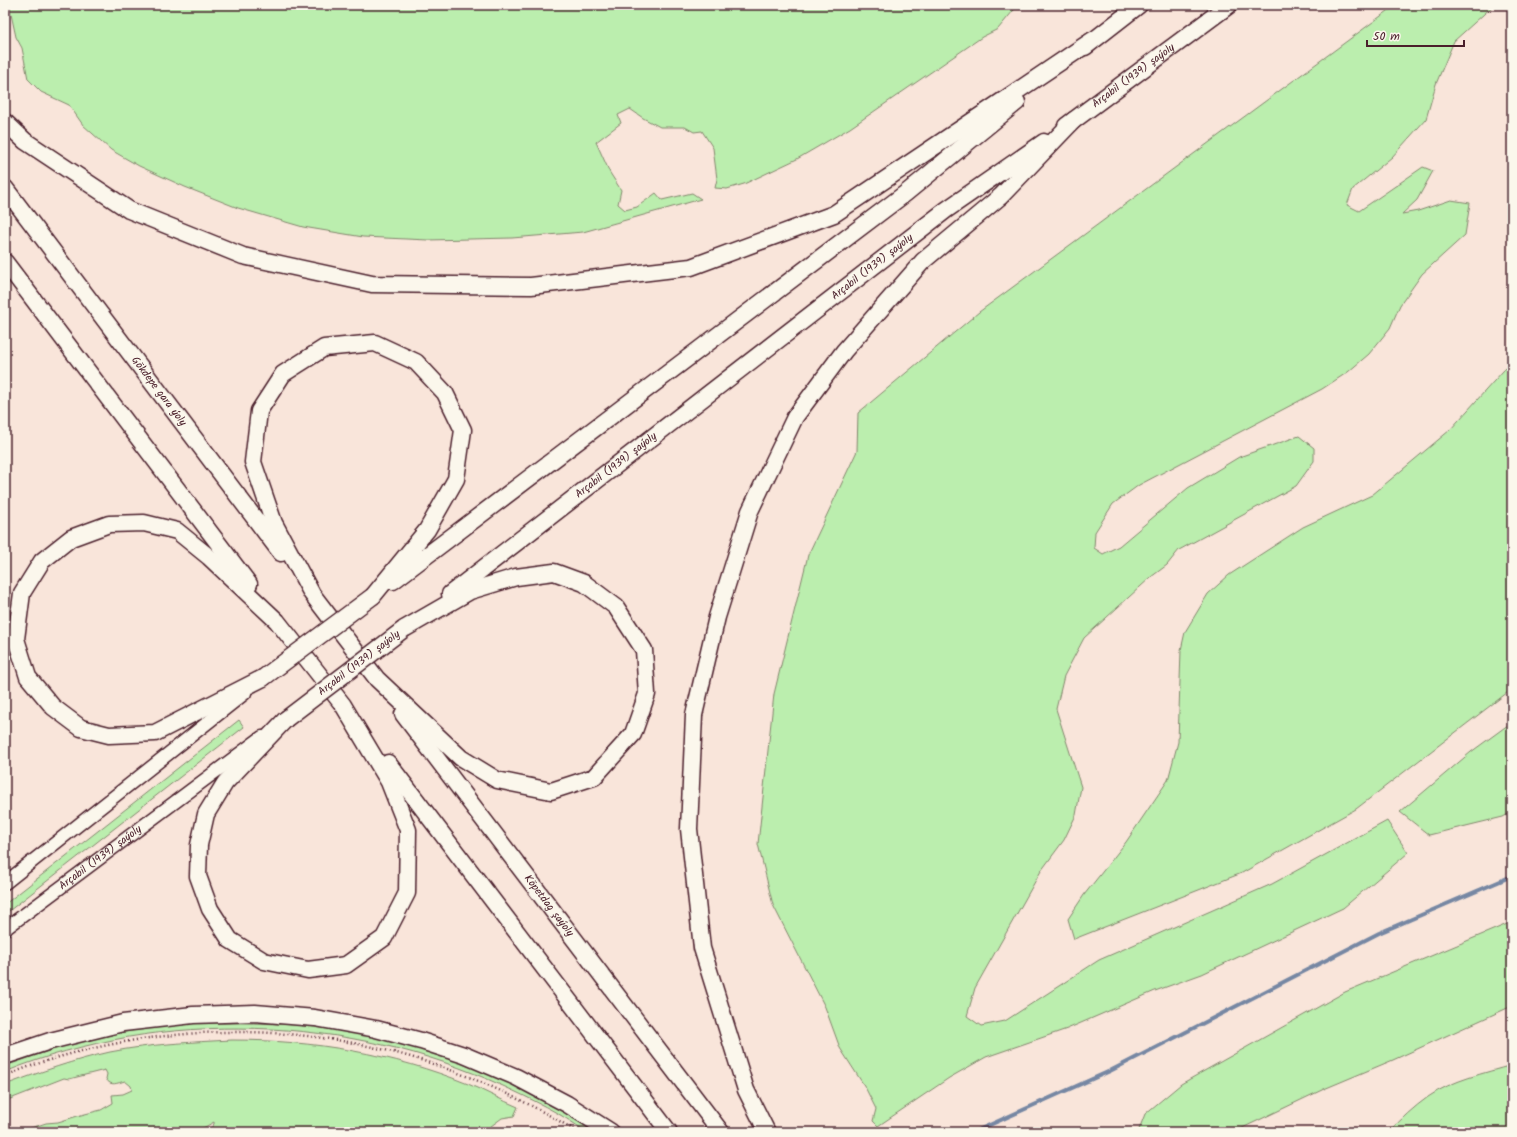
<svg xmlns="http://www.w3.org/2000/svg" width="1517" height="1137" viewBox="0 0 1517 1137" font-family="Kalam,sans-serif">
<style>
.green{fill:#bbeeae;stroke:#82866c}
.lines{fill:none;stroke-linecap:round;stroke-linejoin:round}
.stream{stroke:#7687a3;stroke-width:4}
.tertiary-casing{stroke:#4a1f2b;stroke-width:15}
.primary-casing{stroke:#4a1f2b;stroke-width:19}
.path{stroke:#4a1f2b;stroke-width:2.5;stroke-dasharray:1 3;stroke-linecap:butt}
.tertiary{stroke:#fbf7ec;stroke-width:12}
.primary{stroke:#fbf7ec;stroke-width:16}
.primary-bridge-casing{stroke:#4a1f2b;stroke-width:19;stroke-linecap:butt}
.primary-bridge{stroke:#fbf7ec;stroke-width:16}
.labels{text-anchor:middle;dominant-baseline:central;stroke-width:3;stroke-linejoin:round;paint-order:stroke}
.street-label{font-size:11px;fill:#4a1f2b;stroke:#fbf7ec}
</style>
<rect width="100%" height="100%" fill="#f9e5da"/>
<filter id="ink" filterUnits="userSpaceOnUse"><feTurbulence type="fractalNoise" baseFrequency=".025" numOctaves="2"/><feDisplacementMap in="SourceGraphic" scale="8" xChannelSelector="R" yChannelSelector="G"/><feConvolveMatrix kernelMatrix="1 2 1 2 8 2 1 2 1" color-interpolation-filters="sRGB"/></filter>
<g filter="url(#ink)">
<path class="green" d="M 9,5 L 1018,5 L 998,29 L 982,37 L 850,128 L 797,159 L 744,184 L 727,189 L 715,188 L 717,179 L 713,148 L 702,131 L 694,132 L 685,127 L 660,127 L 643,118 L 630,109 L 618,115 L 621,123 L 596,142 L 610,173 L 621,190 L 618,204 L 625,210 L 637,207 L 656,193 L 662,200 L 692,193 L 701,199 L 583,232 L 512,238 L 428,240 L 363,237 L 303,227 L 238,208 L 185,187 L 139,166 L 111,150 L 83,125 L 69,105 L 41,92 L 28,79 L 22,48 L 16,37 Z
M 1396,5 L 1494,5 L 1454,41 L 1436,84 L 1426,119 L 1392,157 L 1353,189 L 1347,205 L 1359,211 L 1423,167 L 1433,171 L 1417,200 L 1402,214 L 1418,211 L 1451,200 L 1470,203 L 1465,235 L 1422,274 L 1400,305 L 1390,328 L 1369,354 L 1348,372 L 1322,389 L 1139,485 L 1113,504 L 1095,532 L 1094,548 L 1103,554 L 1119,546 L 1188,488 L 1239,457 L 1299,436 L 1314,448 L 1314,461 L 1296,486 L 1179,550 L 1167,565 L 1151,577 L 1084,638 L 1064,676 L 1056,709 L 1081,787 L 1076,815 L 1064,840 L 1041,871 L 975,988 L 967,1016 L 981,1026 L 1005,1021 L 1099,960 L 1272,884 L 1387,821 L 1408,853 L 1343,908 L 1202,974 L 1155,991 L 1067,1029 L 986,1057 L 949,1078 L 878,1126 L 873,1121 L 876,1109 L 865,1087 L 840,1048 L 825,1007 L 773,905 L 758,844 L 774,694 L 808,555 L 857,451 L 858,413 L 979,312 Z
M 1512,361 L 1512,689 L 1356,809 L 1242,873 L 1074,939 L 1068,919 L 1084,895 L 1126,842 L 1168,780 L 1178,742 L 1181,650 L 1185,632 L 1208,594 L 1229,575 L 1303,527 L 1372,495 L 1450,430 Z
M 239,720 L 244,727 L 5,914 L 5,904 Z
M 1512,722 L 1512,812 L 1503,817 L 1429,835 L 1400,812 L 1471,752 Z
M 1512,922 L 1512,1006 L 1393,1060 L 1324,1089 L 1234,1132 L 1138,1132 L 1145,1114 L 1181,1084 L 1345,992 Z
M 191,1023 C 233,1023 274,1022 316,1027 C 414,1039 513,1076 595,1132 L 586,1132 C 561,1113 531,1099 503,1086 C 349,1015 163,1008 5,1072 L 5,1066 L 72,1043 L 130,1031 Z
M 232,1040 C 313,1040 394,1054 468,1084 C 485,1091 501,1100 518,1107 L 514,1116 L 502,1118 L 483,1132 L 307,1132 L 299,1130 L 297,1132 L 208,1132 L 214,1124 L 214,1122 L 196,1132 L 19,1132 L 46,1123 L 58,1122 L 81,1115 L 101,1110 L 113,1103 L 112,1095 L 123,1094 L 132,1090 L 131,1086 L 125,1081 C 117,1083 111,1087 106,1079 L 107,1074 L 105,1070 L 69,1079 L 64,1078 L 5,1101 L 5,1085 C 40,1072 74,1060 110,1052 C 150,1044 192,1042 232,1040 Z
M 1512,1065 L 1512,1132 L 1389,1132 C 1401,1119 1414,1107 1428,1097 C 1452,1080 1485,1073 1512,1065 Z"/>
<g class="lines">
<path class="stream" d="M 974,1132 L 1110,1071 L 1379,933 L 1512,876"/>
<g class="tertiary-casing">
<g id="tertiary">
<path d="M 5,883 L 245,693"/>
<path id="s1" d="M 5,929 L 262,737"/>
</g>
</g>
<g class="primary-casing">
<g id="primary">
<path d="M 1085,47 L 1139,5"/>
<path d="M 5,122 L 25,141 L 129,210 L 243,256 L 372,284 L 531,286 L 691,267 L 834,214 L 1093,40"/>
<path id="s2" d="M 1066,126 L 1229,5"/>
<path id="s3" d="M 5,188 L 281,553"/>
<path d="M 5,262 L 249,584"/>
<path d="M 393,581 L 906,193 L 1017,102"/>
<path id="s4" d="M 450,594 L 946,210 L 1044,142"/>
<path d="M 373,596 L 427,530 L 456,479 L 463,430 L 445,393 L 416,362 L 375,343 L 324,348 L 283,374 L 259,411 L 253,462 L 274,523 L 312,594 L 377,679 L 461,758 L 497,780 L 551,791 L 594,777 L 633,734 L 647,694 L 644,650 L 616,607 L 584,583 L 554,572 L 516,577 L 470,591 L 404,629"/>
<path d="M 263,678 L 155,733 L 109,735 L 81,728 L 53,707 L 28,677 L 16,639 L 22,593 L 42,561 L 71,538 L 109,524 L 144,523 L 177,531 L 209,557 L 277,621 L 343,705 L 389,782 L 408,830 L 407,893 L 384,938 L 346,965 L 308,970 L 264,961 L 230,940 L 210,909 L 198,876 L 199,845 L 206,814 L 225,783 L 286,719"/>
<path id="s5" d="M 403,714 L 721,1132"/>
<path d="M 388,763 L 669,1132"/>
<path d="M 5,1056 L 50,1041 L 123,1023 L 193,1015 L 255,1013 L 315,1018 L 376,1029 L 421,1041 L 464,1055 L 516,1077 L 567,1104 L 611,1132"/>
<path d="M 767,1132 L 746,1090 L 702,948 L 689,829 L 694,715 L 717,617 L 750,511 L 795,417 L 844,351 L 923,261 L 1001,196 L 1074,120"/>
</g>
</g>
<path class="path" d="M 5,1076 C 48,1058 96,1046 142,1039 C 299,1016 443,1050 578,1132"/>
<use href="#tertiary" class="tertiary"/>
<use href="#primary" class="primary"/>
<g class="primary-bridge-casing">
<g id="primary-bridge">
<path d="M 263,678 L 373,596"/>
<path id="s6" d="M 286,719 L 404,629"/>
</g>
</g>
<use href="#primary-bridge" class="primary-bridge"/>
</g>
</g>
<g class="labels">
<g class="street-label">
<text stroke="none"><textPath href="#s2" startOffset="84">Arçabil (1939) şaýoly</textPath></text>
<text stroke="none"><textPath href="#s4" startOffset="534">Arçabil (1939) şaýoly</textPath></text>
<text stroke="none"><textPath href="#s3" startOffset="255">Gökdepe gara ýoly</textPath></text>
<text stroke="none"><textPath href="#s4" startOffset="210">Arçabil (1939) şaýoly</textPath></text>
<text stroke="none"><textPath href="#s6" startOffset="92">Arçabil (1939) şaýoly</textPath></text>
<text stroke="none"><textPath href="#s1" startOffset="119">Arçabil (1939) şaýoly</textPath></text>
<text stroke="none"><textPath href="#s5" startOffset="241">Köpetdag şaýoly</textPath></text>
</g>
</g>
<rect width="1517" height="1137" fill="none" stroke="#fbf7ec" stroke-width="20"/>
<rect x="10" y="10" width="1497" height="1117" fill="none" stroke="#4a1f2b" stroke-width="1.5" filter="url(#ink)"/>
<path d="M1367 40v6h97v-6" fill="none" stroke="#4a1f2b" stroke-width="2"/>
<text x="1373" y="40" font-size="12" fill="#4a1f2b" stroke="#fbf7ec" stroke-width="3" paint-order="stroke">50 m</text>
</svg>
